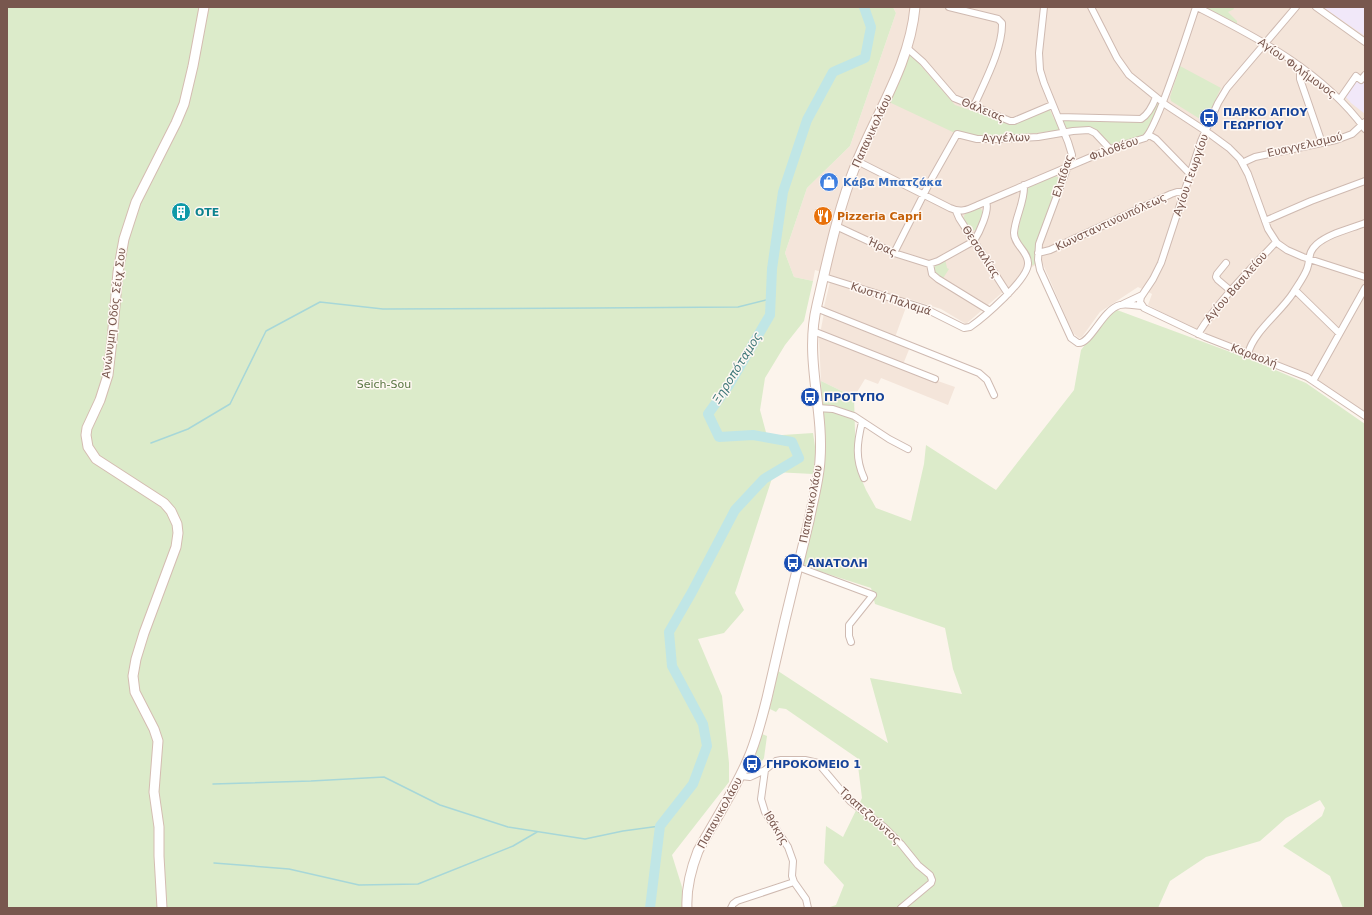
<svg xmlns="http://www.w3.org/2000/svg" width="1372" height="915" viewBox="0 0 1372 915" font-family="'DejaVu Sans',sans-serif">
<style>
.residential{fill:#f4e5da}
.education{fill:#f1e8f9}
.green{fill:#dcebca}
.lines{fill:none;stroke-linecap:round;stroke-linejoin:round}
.stream{stroke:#a7d7d8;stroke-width:1.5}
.river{stroke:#c0e6e6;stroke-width:10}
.street-casing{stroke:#cfbab1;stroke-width:8}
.secondary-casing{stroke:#d4bcb1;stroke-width:11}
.street{stroke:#fff;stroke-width:6}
.secondary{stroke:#fff;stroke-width:9}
.labels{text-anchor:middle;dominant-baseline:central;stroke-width:3;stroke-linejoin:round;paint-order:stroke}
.street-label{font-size:11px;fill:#78574e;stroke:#fff8f3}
.transit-label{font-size:11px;font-weight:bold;fill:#164399;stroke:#fff8f3;text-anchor:start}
.shop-label{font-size:11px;font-weight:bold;fill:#366cbe;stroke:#fff8f3;text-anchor:start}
.culture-label{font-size:11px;font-weight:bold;fill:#0d838f;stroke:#fff8f3;text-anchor:start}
.food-label{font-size:11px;font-weight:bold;fill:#c56008;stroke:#fff8f3;text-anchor:start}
.park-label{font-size:11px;fill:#5a7743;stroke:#fff8f3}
.water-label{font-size:12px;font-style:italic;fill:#427a7c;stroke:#fff8f3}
</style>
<rect width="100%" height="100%" fill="#fcf4ec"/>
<path class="residential" d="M 893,7 L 1365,7 L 1365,412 L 1305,372 L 1202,333 L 1148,305 L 1152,294 L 1138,287 L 1100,312 L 1082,337 L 1079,338 L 1074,334 L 1069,324 L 1042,262 L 1024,271 L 1011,285 L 966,324 L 941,309 L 909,299 L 894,340 L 910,347 L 902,367 L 935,380 L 955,387 L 948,405 L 881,378 L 878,384 L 865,379 L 854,397 L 821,381 L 819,339 L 825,308 L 824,307 L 830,282 L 838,285 L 839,278 L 815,270 L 813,281 L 794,277 L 785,253 L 807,188 L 850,146 L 896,13 Z"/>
<path class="education" d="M 1323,7 L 1365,7 L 1365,36 L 1356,30 Z
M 1365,77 L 1365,114 L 1351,103 L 1345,96 L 1357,78 Z"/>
<path class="green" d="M 7,7 L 893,7 L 896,13 L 850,146 L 807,188 L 785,253 L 794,277 L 813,281 L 804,321 L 785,345 L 765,378 L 760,410 L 767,436 L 813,433 L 816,453 L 813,474 L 774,472 L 735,593 L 744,610 L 724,633 L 698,639 L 722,696 L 729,763 L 729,782 L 672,855 L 682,887 L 683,908 L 7,908 Z
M 1205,7 L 1233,7 L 1234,9 L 1228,12 L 1237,21 L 1237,24 Z
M 909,52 L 955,105 L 1008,123 L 1049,108 L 1054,119 L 1102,122 L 1140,121 L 1156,102 L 1159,104 L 1146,134 L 1111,145 L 1095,129 L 1090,127 L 999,137 L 984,137 L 957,134 L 889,102 Z
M 1180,66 L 1221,88 C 1215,99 1212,115 1200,119 L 1171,101 L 1170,97 Z
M 1055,176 L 1060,178 L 1037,242 L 1035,264 L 1031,266 L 1030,263 L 1017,236 L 1027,188 Z
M 980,208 L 983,212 L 976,230 L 971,231 L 963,218 L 966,212 Z
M 945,259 L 947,268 L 949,269 L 942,280 L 935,275 L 934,264 Z
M 1117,310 L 1252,360 L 1306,383 L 1365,424 L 1365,908 L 1343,908 L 1330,876 L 1283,846 L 1322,816 L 1325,808 L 1320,800 L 1286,818 L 1260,841 L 1206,857 L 1170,881 L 1158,908 L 827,908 L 836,905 L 844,885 L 824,863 L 826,826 L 843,837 L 862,798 L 857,758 L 786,709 L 779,708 L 776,712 L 770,709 L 762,734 L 767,736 L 764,758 L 760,764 L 748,771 L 746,770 L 768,699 L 772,699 L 778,671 L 888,743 L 870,678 L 962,694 L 953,669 L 945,628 L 875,604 L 871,588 L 800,565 L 824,468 L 821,381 L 854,397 L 856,466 L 866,490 L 876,508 L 911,521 L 924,464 L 926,445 L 996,490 L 1074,390 L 1081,350 L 1104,320 Z"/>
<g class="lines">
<path class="stream" d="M 151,443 L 188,429 L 230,404 L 266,331 L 320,302 L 383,309 L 594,308 L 738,307 L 770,299
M 213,784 L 311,781 L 384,777 L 440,805 L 508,827 L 585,839 L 623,831 L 660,826
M 214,863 L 289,869 L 359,885 L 418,884 L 513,846 L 537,832"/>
<path class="river" d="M 650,908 L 660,826 L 693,784 L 707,746 L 703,724 L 672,666 L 669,632 L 692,592 L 735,510 L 764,479 L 799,458 L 792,442 L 753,435 L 719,437 L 708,414 L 729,385 L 770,315 L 772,269 L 783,192 L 807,120 L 833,72 L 865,58 L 871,27 L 864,7"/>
<g class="street-casing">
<path id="street" d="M 949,7 L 998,19 L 1002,23 C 1003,48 984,83 974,106
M 1044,7 L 1039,53 L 1040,70 L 1044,83 L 1068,142 L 1072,155 L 1039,244 L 1038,260 L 1040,270 L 1071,338 L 1078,343 C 1091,344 1102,310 1120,305 C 1127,303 1136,306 1142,306
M 1091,7 L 1117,58 L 1129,75 L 1166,105 L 1210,134 L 1229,148 L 1240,159 L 1248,174 L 1268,229 L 1277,243 L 1287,250 L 1303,257 L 1365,277
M 1197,7 C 1260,39 1322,71 1365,129
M 1296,7 L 1227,88 L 1218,103 L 1201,141 L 1161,263 L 1153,279 L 1141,297 L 1140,302 L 1144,308 L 1205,337 L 1307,377 L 1365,416
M 1316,7 L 1365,42
M 907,48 L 923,62 L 954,98 L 1010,121 L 1014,121 L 1052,105
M 1300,67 L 1300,79 L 1322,143
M 1340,99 L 1356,76 L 1361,80 L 1365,75
M 1058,117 L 1141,119 C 1149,114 1153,105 1156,97
M 1149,135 L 1156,139 L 1190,174
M 857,161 L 950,208 C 961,213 967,210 978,205 L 1110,149 L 1145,138 C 1157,129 1189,28 1196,7
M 1242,163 L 1255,157 L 1336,140 L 1352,134 L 1365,122
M 956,211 L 959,218 L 1008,294
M 1265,221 L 1311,201 L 1365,181
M 836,226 L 894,253 L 929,264 L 938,261 L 974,241 C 979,233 990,210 986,202
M 894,253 L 931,180 L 957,134 L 977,139 L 1001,139 L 1038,137 L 1073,131 L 1089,130 L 1095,133 L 1110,149
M 1038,253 L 1050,250 L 1171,194 L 1177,192 L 1184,192
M 1226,263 L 1217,274 L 1216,277 L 1218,280 L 1231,291
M 930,264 L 932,274 L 938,279 L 990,311
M 824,277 L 926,309 L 964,328 L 970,327 C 983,318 1029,279 1028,263 C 1028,251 1014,245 1014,233 C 1015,217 1025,202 1024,185
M 1295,290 L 1339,333
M 1123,304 L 1142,295
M 816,308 L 979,373 L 987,380 L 994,395
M 813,331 L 935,379
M 1198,334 C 1219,300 1249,271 1276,242
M 1248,354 C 1253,332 1281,312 1293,293 C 1298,285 1304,277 1307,269 C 1311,258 1307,253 1317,244 C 1330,233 1350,229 1365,223
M 1313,381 L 1365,288
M 817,408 L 833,409 L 854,416 L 889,439 L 908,449
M 862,422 C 857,443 855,458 864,478
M 798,567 L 873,595 L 849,625 L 849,636 L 851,642
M 765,770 L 776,761 L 781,760 L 805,760 L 818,763 L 850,801 L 884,827 L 901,844 L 918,865 L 930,875 L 932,880 L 931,883 L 901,908
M 741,776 L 750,777 L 765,770 L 761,799 L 765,812 L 788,847 L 793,861 L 792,876 L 794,882 L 806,899 L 808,908
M 731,908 L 733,904 L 737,901 L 794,882"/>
</g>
<g class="secondary-casing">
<path id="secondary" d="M 162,908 L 159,856 L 159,827 L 154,792 L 158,741 L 154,729 L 135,692 L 133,676 L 136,659 L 144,633 L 176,547 L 178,533 L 177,524 L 171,511 L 164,503 L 96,459 L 88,447 L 86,435 L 87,428 L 100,400 L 108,375 L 112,340 L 118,272 L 124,239 L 136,202 L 176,123 L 184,104 L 193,66 L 204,7
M 687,908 C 686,888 691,869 698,851 C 715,820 735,790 749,757 C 757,738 762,718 767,698 C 773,672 779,646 785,620 C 793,587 801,554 809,521 C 813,500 819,480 820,460 C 824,407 804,359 817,305 C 828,258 838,209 856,164 C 877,112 910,64 915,7"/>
</g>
<use href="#street" class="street"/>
<use href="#secondary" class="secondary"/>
</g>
<defs>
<g id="bus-disc" transform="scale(1)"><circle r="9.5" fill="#1a4fb4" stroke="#fff8f3"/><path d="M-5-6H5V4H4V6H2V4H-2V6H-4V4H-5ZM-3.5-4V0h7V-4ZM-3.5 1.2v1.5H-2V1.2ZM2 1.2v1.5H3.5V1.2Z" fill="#fff"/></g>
<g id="shop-disc" transform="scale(1)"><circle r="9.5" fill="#3f7fe0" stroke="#fff8f3"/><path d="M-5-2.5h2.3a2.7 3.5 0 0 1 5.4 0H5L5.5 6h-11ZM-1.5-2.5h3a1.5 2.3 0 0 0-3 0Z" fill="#fff"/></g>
<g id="building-disc" transform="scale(1)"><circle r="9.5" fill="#0f9aa8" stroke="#fff8f3"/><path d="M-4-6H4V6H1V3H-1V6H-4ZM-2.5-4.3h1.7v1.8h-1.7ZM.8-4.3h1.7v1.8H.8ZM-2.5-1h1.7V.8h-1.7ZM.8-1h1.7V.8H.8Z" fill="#fff"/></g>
<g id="restaurant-disc" transform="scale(1)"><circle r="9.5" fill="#e8710a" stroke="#fff8f3"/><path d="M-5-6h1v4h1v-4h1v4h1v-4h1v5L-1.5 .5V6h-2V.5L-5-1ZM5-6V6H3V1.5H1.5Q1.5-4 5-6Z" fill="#fff"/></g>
</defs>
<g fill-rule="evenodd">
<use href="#bus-disc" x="1209" y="118"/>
<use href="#shop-disc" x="829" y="182"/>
<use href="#building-disc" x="181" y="212"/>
<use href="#restaurant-disc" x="823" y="216"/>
<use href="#bus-disc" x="810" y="397"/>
<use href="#bus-disc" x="793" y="563"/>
<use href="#bus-disc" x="752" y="764"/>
</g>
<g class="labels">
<g class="street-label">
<text transform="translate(1297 68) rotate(36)">Αγίου Φιλήμονος</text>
<text transform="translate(983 110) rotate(22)">Θάλειας</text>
<text transform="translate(872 131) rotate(-65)">Παπανικολάου</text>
<text transform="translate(1006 138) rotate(-1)">Αγγέλων</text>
<text transform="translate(1305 145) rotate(-13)">Ευαγγελισμού</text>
<text transform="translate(1114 149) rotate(-20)">Φιλοθέου</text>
<text transform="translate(1191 175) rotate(-71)">Αγίου Γεωργίου</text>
<text transform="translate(1063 176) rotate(-72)">Ελπίδας</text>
<text transform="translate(1111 222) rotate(-25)">Κωνσταντινουπόλεως</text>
<text transform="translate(882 247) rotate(24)">Ήρας</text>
<text transform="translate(981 252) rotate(57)">Θεσσαλίας</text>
<text transform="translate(1236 287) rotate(-49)">Αγίου Βασιλείου</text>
<text transform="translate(891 299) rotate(18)">Κωστή Παλαμά</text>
<text transform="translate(114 313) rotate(-83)">Ανώνυμη Οδός Σέιχ Σου</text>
<text transform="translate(1254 356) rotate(21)">Καραολή</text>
<text transform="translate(811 504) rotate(-79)">Παπανικολάου</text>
<text transform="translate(720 813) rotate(-61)">Παπανικολάου</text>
<text transform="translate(870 816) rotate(42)">Τραπεζούντος</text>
<text transform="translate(776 828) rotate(59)">Ιθάκης</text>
</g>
<g class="transit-label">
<text x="1223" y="112">ΠΑΡΚΟ ΑΓΙΟΥ<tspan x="1223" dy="13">ΓΕΩΡΓΙΟΥ</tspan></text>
<text x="824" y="397">ΠΡΟΤΥΠΟ</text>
<text x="807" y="563">ΑΝΑΤΟΛΗ</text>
<text x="766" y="764">ΓΗΡΟΚΟΜΕΙΟ 1</text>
</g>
<g class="shop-label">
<text x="843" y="182">Κάβα Μπατζάκα</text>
</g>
<g class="culture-label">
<text x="195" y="212">ΟΤΕ</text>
</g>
<g class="food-label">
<text x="837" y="216">Pizzeria Capri</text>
</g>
<g class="park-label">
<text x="384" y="384">Seich-Sou</text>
</g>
<g class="water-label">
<text transform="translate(737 368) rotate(-58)">Ξηροπόταμος</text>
</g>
</g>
<rect width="1372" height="915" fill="none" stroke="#78574e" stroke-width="16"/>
</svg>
